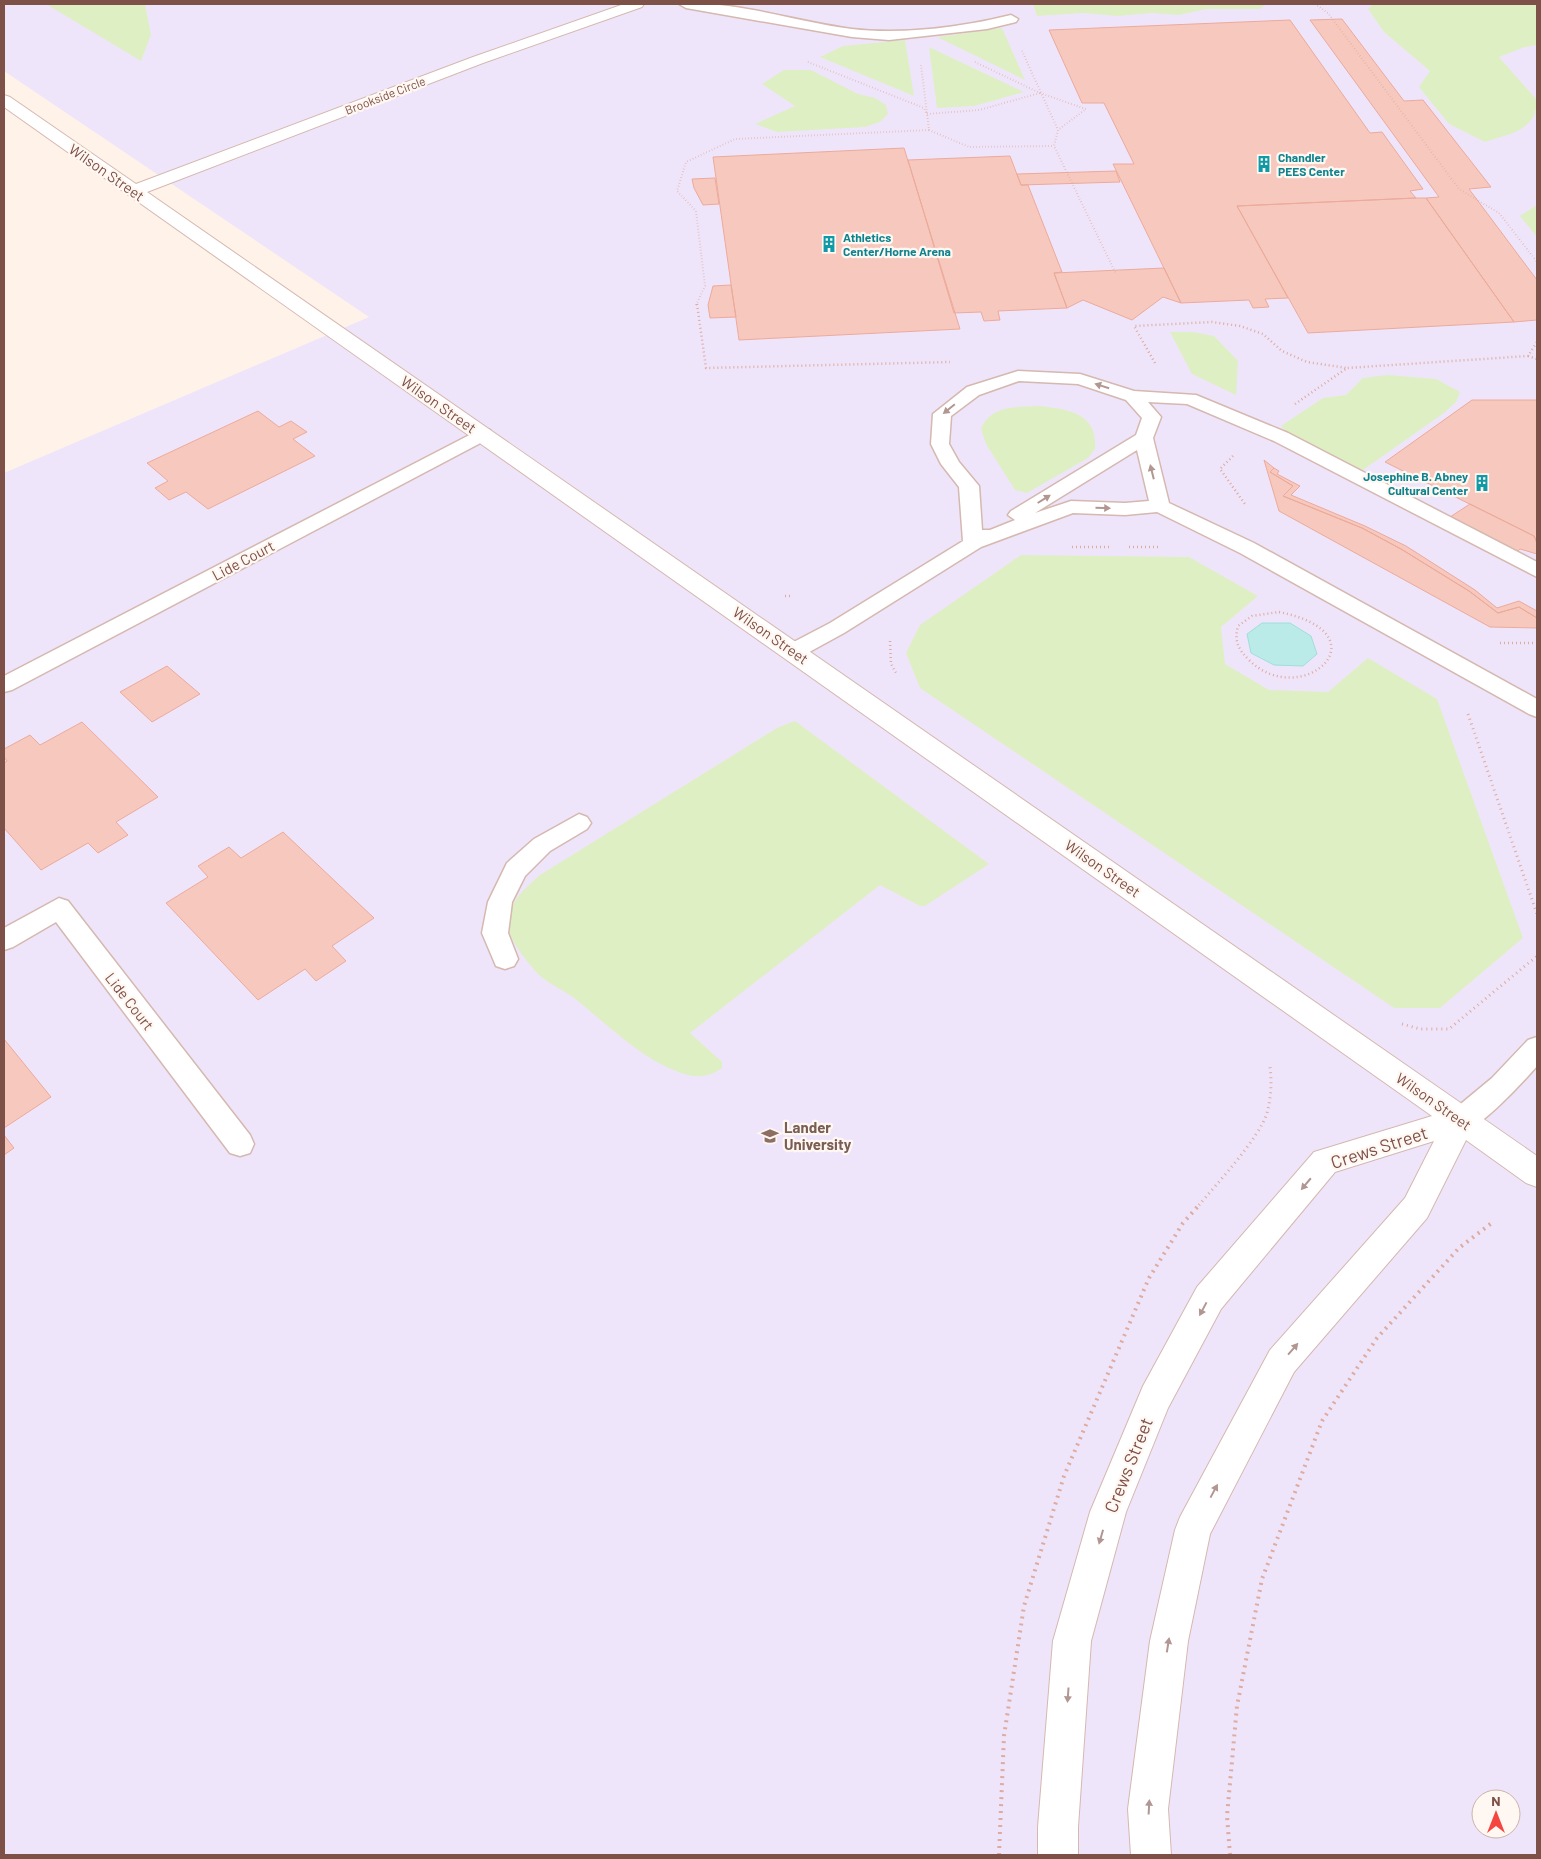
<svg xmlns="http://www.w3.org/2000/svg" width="1541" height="1859" viewBox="0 0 1541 1859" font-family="Barlow,sans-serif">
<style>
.education{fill:#efe5fb;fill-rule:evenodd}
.green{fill:#deefc4}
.water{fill:#baebe9;stroke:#9fdedc}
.building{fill:#f7c8bd;stroke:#ecaa9b}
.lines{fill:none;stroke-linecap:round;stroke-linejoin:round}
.service-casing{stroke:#d5b8af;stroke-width:3}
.minor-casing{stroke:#d5b8af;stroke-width:2}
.path-far3{stroke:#ddab9f;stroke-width:2;stroke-dasharray:0.5 2.5;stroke-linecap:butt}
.path-far2{stroke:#ddab9f;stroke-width:2.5;stroke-dasharray:1 3;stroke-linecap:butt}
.path-far1{stroke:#ddab9f;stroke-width:3;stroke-dasharray:1 4;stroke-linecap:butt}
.path{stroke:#ddab9f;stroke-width:4;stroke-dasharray:2 5;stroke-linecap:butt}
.service{fill:#fff;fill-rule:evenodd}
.minor{fill:#fff;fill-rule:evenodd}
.oneway{fill:#b19691}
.labels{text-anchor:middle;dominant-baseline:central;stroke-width:4.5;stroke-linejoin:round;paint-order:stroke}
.far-street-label{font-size:12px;fill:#7d5048;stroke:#fff7f1}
.far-culture-label{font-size:12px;font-weight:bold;fill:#0d838f;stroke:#fff7f1;text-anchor:start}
.street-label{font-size:15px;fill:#7d5048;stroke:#fff7f1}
.education-label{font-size:15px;font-weight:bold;fill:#785e54;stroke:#fff7f1;text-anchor:start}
.near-street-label{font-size:18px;fill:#7d5048;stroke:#fff7f1}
</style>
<rect width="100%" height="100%" fill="#fff2e9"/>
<path class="education" d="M 4,4 L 1537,4 L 1537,1855 L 4,1855 L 4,473 L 369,317 L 4,71 ZM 1481,1799 L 1511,1799 L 1511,1829 L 1481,1829 Z"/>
<path class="green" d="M 46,4 L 145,4 L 151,35 L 141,61 Z
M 1033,4 L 1266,4 L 1260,9 L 1206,9 L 1179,15 L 1152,13 L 1117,16 L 1083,13 L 1037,16 Z
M 1373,4 L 1537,4 L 1537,45 L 1525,47 L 1499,57 L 1537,100 C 1537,131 1509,134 1485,142 L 1449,124 L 1419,87 L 1430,71 L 1384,32 L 1368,9 Z
M 1002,28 L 1025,80 L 937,37 Z
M 905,40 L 914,96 L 820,57 L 843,46 Z
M 929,47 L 1024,92 L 974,106 L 937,108 Z
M 784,70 L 811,70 L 858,94 L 875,98 L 886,105 L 888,114 L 880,122 L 865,127 L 777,132 L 755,124 L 795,106 L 762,84 Z
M 1537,205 L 1537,237 L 1520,216 Z
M 1170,332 L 1193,332 L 1214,336 L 1238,361 L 1236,395 L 1192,374 Z
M 1387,375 L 1436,379 L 1460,392 L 1456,402 L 1444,413 L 1360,472 L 1288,434 L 1281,426 L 1323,398 L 1346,395 L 1363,378 Z
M 1039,406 C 1068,409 1098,413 1095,449 L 1088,458 L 1027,493 L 1015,490 L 986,444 L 981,429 C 990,405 1017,407 1039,406 Z
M 1021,555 L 1189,557 L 1258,596 L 1221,627 L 1225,664 L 1269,690 L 1328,692 L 1368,658 L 1437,699 L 1523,938 L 1440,1008 L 1394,1008 L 920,688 L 906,653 L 920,625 Z
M 795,721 L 989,864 L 925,906 L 920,906 L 880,885 L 690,1033 L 722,1062 L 722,1068 C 707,1079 692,1078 676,1071 C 637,1056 606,1023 574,998 C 563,990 549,984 539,975 C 531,967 511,942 509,931 C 503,907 524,889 540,875 L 777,728 Z"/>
<path class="water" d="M 1262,623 L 1290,623 L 1311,636 L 1317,654 L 1303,666 L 1274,665 L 1251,653 L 1247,634 Z"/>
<path class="building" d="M 1342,19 L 1404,101 L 1423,100 L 1491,187 L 1469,189 L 1537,280 L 1537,320 L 1514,322 L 1426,198 L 1439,197 L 1310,20 Z
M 1290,20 L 1370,133 L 1382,132 L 1423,189 L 1410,191 L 1416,198 L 1237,206 L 1288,298 L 1265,299 L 1269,307 L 1253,308 L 1249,300 L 1181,303 L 1113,164 L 1134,164 L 1104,103 L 1082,103 L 1049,30 Z
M 904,148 L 960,329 L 739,340 L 713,157 Z
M 1010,156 L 1021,185 L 1028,185 L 1062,272 L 1054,273 L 1067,308 L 998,311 L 1000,320 L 984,321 L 981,312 L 954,313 L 908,160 Z
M 1116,171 L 1120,182 L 1021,185 L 1017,174 Z
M 715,178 L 719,204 L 703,205 L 694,188 L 692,179 Z
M 1416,198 L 1426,198 L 1514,322 L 1308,333 L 1237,206 Z
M 1164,268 L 1181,303 L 1163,297 L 1132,320 L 1083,300 L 1067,308 L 1054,273 Z
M 731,285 L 736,317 L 710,318 L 708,305 L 713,286 Z
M 1472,400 L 1537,400 L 1537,543 L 1534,536 L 1385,462 Z
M 258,411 L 279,427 L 291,421 L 307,432 L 293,439 L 315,456 L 208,509 L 186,492 L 169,500 L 155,488 L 168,481 L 147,463 Z
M 1264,460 L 1274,468 L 1270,472 L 1293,486 L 1283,496 L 1362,528 L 1401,549 L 1469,591 L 1498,613 L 1519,607 L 1537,618 L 1537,628 L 1490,627 L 1279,511 Z
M 1274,468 L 1279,471 L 1277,474 L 1300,486 L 1291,495 L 1365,526 L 1406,546 L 1475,590 L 1497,608 L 1519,601 L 1537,611 L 1537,618 L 1519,607 L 1498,613 L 1469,591 L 1401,549 L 1362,528 L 1283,496 L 1293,486 L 1270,472 Z
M 1470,504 L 1534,536 L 1537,543 L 1537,554 L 1520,549 L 1517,552 L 1450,517 Z
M 167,666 L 200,694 L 152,722 L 120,692 Z
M 82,722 L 158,797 L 116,822 L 128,835 L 98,853 L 88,843 L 41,870 L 4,828 L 4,763 L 7,761 L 4,757 L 4,749 L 30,735 L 40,745 Z
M 283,832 L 374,918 L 332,946 L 346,961 L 316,981 L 305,969 L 258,1000 L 166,903 L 208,877 L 198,866 L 229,847 L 241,858 Z
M 4,1039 L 51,1097 L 4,1128 Z
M 4,1135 L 14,1148 L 4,1155 Z"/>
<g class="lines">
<g class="service-casing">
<path id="service" d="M 679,4 C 735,0 796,22 852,29 C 902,35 963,27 1011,15 L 1018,19 L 1016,22 L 987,29 L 889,40 L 852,37 L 686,8 Z
M 1018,371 L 1080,374 L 1134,391 L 1196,395 L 1288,433 L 1537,562 L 1537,577 L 1274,441 L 1187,404 L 1148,402 L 1161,417 L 1153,438 L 1169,503 L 1254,543 L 1537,699 L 1537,717 L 1529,714 L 1240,553 L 1157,512 L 1125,515 L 1073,513 L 981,547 L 844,633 L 802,656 L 794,658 L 786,656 L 783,651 L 786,646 L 830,623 L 963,541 L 959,487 L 941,464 L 931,444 L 933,414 L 967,387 ZM 1019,381 L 1078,384 L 1126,400 L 1142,418 L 1136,435 L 1011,511 L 1008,515 L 1015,520 L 990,530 L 982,530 L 979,486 L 959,462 L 949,444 L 951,416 L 979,395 ZM 1137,450 L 1149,501 L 1125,503 L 1071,501 L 1035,513 Z
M 483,428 L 490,430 L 492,434 L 490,438 L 12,690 L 4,692 L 4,676 Z
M 579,814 L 587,817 L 591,823 L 587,829 L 550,851 L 525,876 L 512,902 L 508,933 L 518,959 L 514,966 L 505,969 L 496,966 L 482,933 L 488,902 L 507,863 L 534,839 Z
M 59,898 L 68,901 L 250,1135 L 254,1144 L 250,1153 L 240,1156 L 230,1153 L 56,922 L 13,947 L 4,950 L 4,928 Z
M 1537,1037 L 1537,1066 C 1524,1081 1481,1128 1463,1131 C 1459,1132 1455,1130 1451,1128 L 1447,1120 L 1451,1112 L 1492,1078 L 1528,1040 Z"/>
</g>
<g class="minor-casing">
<path id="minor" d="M 624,4 L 644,4 L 642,7 L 483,63 L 147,192 L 1537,1156 L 1537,1187 L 1526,1183 L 1466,1140 L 1427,1218 L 1294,1372 L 1210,1534 L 1188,1641 L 1168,1809 L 1171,1855 L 1131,1855 L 1128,1809 L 1150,1641 L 1175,1530 L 1180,1517 L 1270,1350 L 1405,1198 L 1434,1141 L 1335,1172 L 1221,1309 L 1168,1408 L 1126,1512 L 1091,1641 L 1078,1827 L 1078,1855 L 1038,1855 L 1038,1827 L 1053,1641 L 1090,1512 L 1143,1386 L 1197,1287 L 1314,1152 L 1432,1116 L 4,107 L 4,95 L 10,97 L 136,184 L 473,57 Z"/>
</g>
<path class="path-far3" d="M 1315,4 L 1328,13 L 1459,189 L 1499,213 L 1537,262
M 1022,51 L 1058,130 L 1054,146 L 1116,274
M 808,62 L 924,108 L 927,114 L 979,110 L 1040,93
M 975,62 L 1040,93 L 1086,109 L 1058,130
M 929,130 L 969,147 L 1054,146
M 696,305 L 705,286 L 696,211 L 677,191 L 686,162 L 735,139 L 929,130 L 921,65"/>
<path class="path-far2" d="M 697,304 L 706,368 L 950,362
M 1528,356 L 1537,359
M 1155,363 L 1134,326 L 1212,322 L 1240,326 L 1263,334 L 1282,351 L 1307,362 L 1347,368
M 1295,404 L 1347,368 L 1528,356 L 1537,342
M 1233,456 L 1220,469 L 1245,504
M 1072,547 L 1110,547
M 1129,547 L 1158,547
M 785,596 L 792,596
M 1279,612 C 1388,634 1301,712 1249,660 C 1238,649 1234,641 1238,626 L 1252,616 Z
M 890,641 L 891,664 L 896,673
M 1500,643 L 1537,643"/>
<path class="path-far1" d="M 1468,714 L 1537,914
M 1402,1024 L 1420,1029 L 1449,1029 L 1537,956
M 1199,1205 C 1216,1185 1260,1137 1267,1113 C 1271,1098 1272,1082 1270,1067"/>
<path class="path" d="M 999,1855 L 1004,1736 L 1024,1606 L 1064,1476 L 1149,1278 L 1183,1223 L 1200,1204
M 1230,1855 L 1227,1816 L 1237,1706 L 1262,1579 L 1322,1421 L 1377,1338 L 1459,1248 L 1493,1222"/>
<use href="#service" class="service"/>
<use href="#minor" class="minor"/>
</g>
<defs><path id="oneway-solid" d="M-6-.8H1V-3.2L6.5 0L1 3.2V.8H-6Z" transform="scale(1.25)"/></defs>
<g class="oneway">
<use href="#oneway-solid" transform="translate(1102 386) rotate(-162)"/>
<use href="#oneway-solid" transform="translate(949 409) rotate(141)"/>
<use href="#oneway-solid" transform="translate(1152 472) rotate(-104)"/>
<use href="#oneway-solid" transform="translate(1044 499) rotate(-32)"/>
<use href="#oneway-solid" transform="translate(1103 508) rotate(1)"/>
<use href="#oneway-solid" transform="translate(1306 1184) rotate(130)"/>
<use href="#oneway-solid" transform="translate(1203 1309) rotate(118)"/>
<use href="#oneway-solid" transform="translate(1293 1349) rotate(-49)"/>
<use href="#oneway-solid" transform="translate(1214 1491) rotate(-62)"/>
<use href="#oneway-solid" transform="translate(1101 1537) rotate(106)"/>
<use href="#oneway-solid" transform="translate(1168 1645) rotate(-81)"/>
<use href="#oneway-solid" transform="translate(1068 1695) rotate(94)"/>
<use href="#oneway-solid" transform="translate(1149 1807) rotate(-87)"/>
</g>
<defs>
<g id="building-bare" transform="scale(1.35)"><path d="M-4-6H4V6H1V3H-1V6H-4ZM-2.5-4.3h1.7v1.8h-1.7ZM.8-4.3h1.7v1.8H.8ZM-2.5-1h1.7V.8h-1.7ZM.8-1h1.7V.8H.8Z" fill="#0f9aa8" stroke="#fff7f1" stroke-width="2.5" paint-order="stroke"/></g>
<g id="university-bare" transform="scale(1.35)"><path d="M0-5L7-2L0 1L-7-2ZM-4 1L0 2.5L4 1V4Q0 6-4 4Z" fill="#8d6e63" stroke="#fff7f1" stroke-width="2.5" paint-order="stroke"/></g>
</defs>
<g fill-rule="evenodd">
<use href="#building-bare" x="1264" y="164"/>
<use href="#building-bare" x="829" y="244"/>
<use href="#building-bare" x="1482" y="483"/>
<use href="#university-bare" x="770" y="1136"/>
</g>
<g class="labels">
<g class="far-street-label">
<text transform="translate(385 95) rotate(-21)">Brookside Circle</text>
</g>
<g class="far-culture-label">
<text x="1278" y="157">Chandler<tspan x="1278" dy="14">PEES Center</tspan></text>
<text x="843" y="237">Athletics<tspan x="843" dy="14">Center/Horne Arena</tspan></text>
<text x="1468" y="476" text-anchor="end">Josephine B. Abney<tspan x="1468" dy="14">Cultural Center</tspan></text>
</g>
<g class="street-label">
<text transform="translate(107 172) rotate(35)">Wilson Street</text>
<text transform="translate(439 404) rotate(35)">Wilson Street</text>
<text transform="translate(243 560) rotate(-28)">Lide Court</text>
<text transform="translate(771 635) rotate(35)">Wilson Street</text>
<text transform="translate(1103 868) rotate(35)">Wilson Street</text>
<text transform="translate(130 1001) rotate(52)">Lide Court</text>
<text transform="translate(1434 1101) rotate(35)">Wilson Street</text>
</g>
<g class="education-label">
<text x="784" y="1127">Lander<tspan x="784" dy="17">University</tspan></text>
</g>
<g class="near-street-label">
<text transform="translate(1379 1147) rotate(-18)">Crews Street</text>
<text transform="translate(1128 1465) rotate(-68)">Crews Street</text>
</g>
</g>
<rect width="1541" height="1859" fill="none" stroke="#7d5048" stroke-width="10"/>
<g transform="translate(1496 1814)"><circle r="24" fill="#fff7f1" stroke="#cbb4ad"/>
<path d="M0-4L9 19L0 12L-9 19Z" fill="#f54541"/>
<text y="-8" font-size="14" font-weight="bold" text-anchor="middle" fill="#7d5048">N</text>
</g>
</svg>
